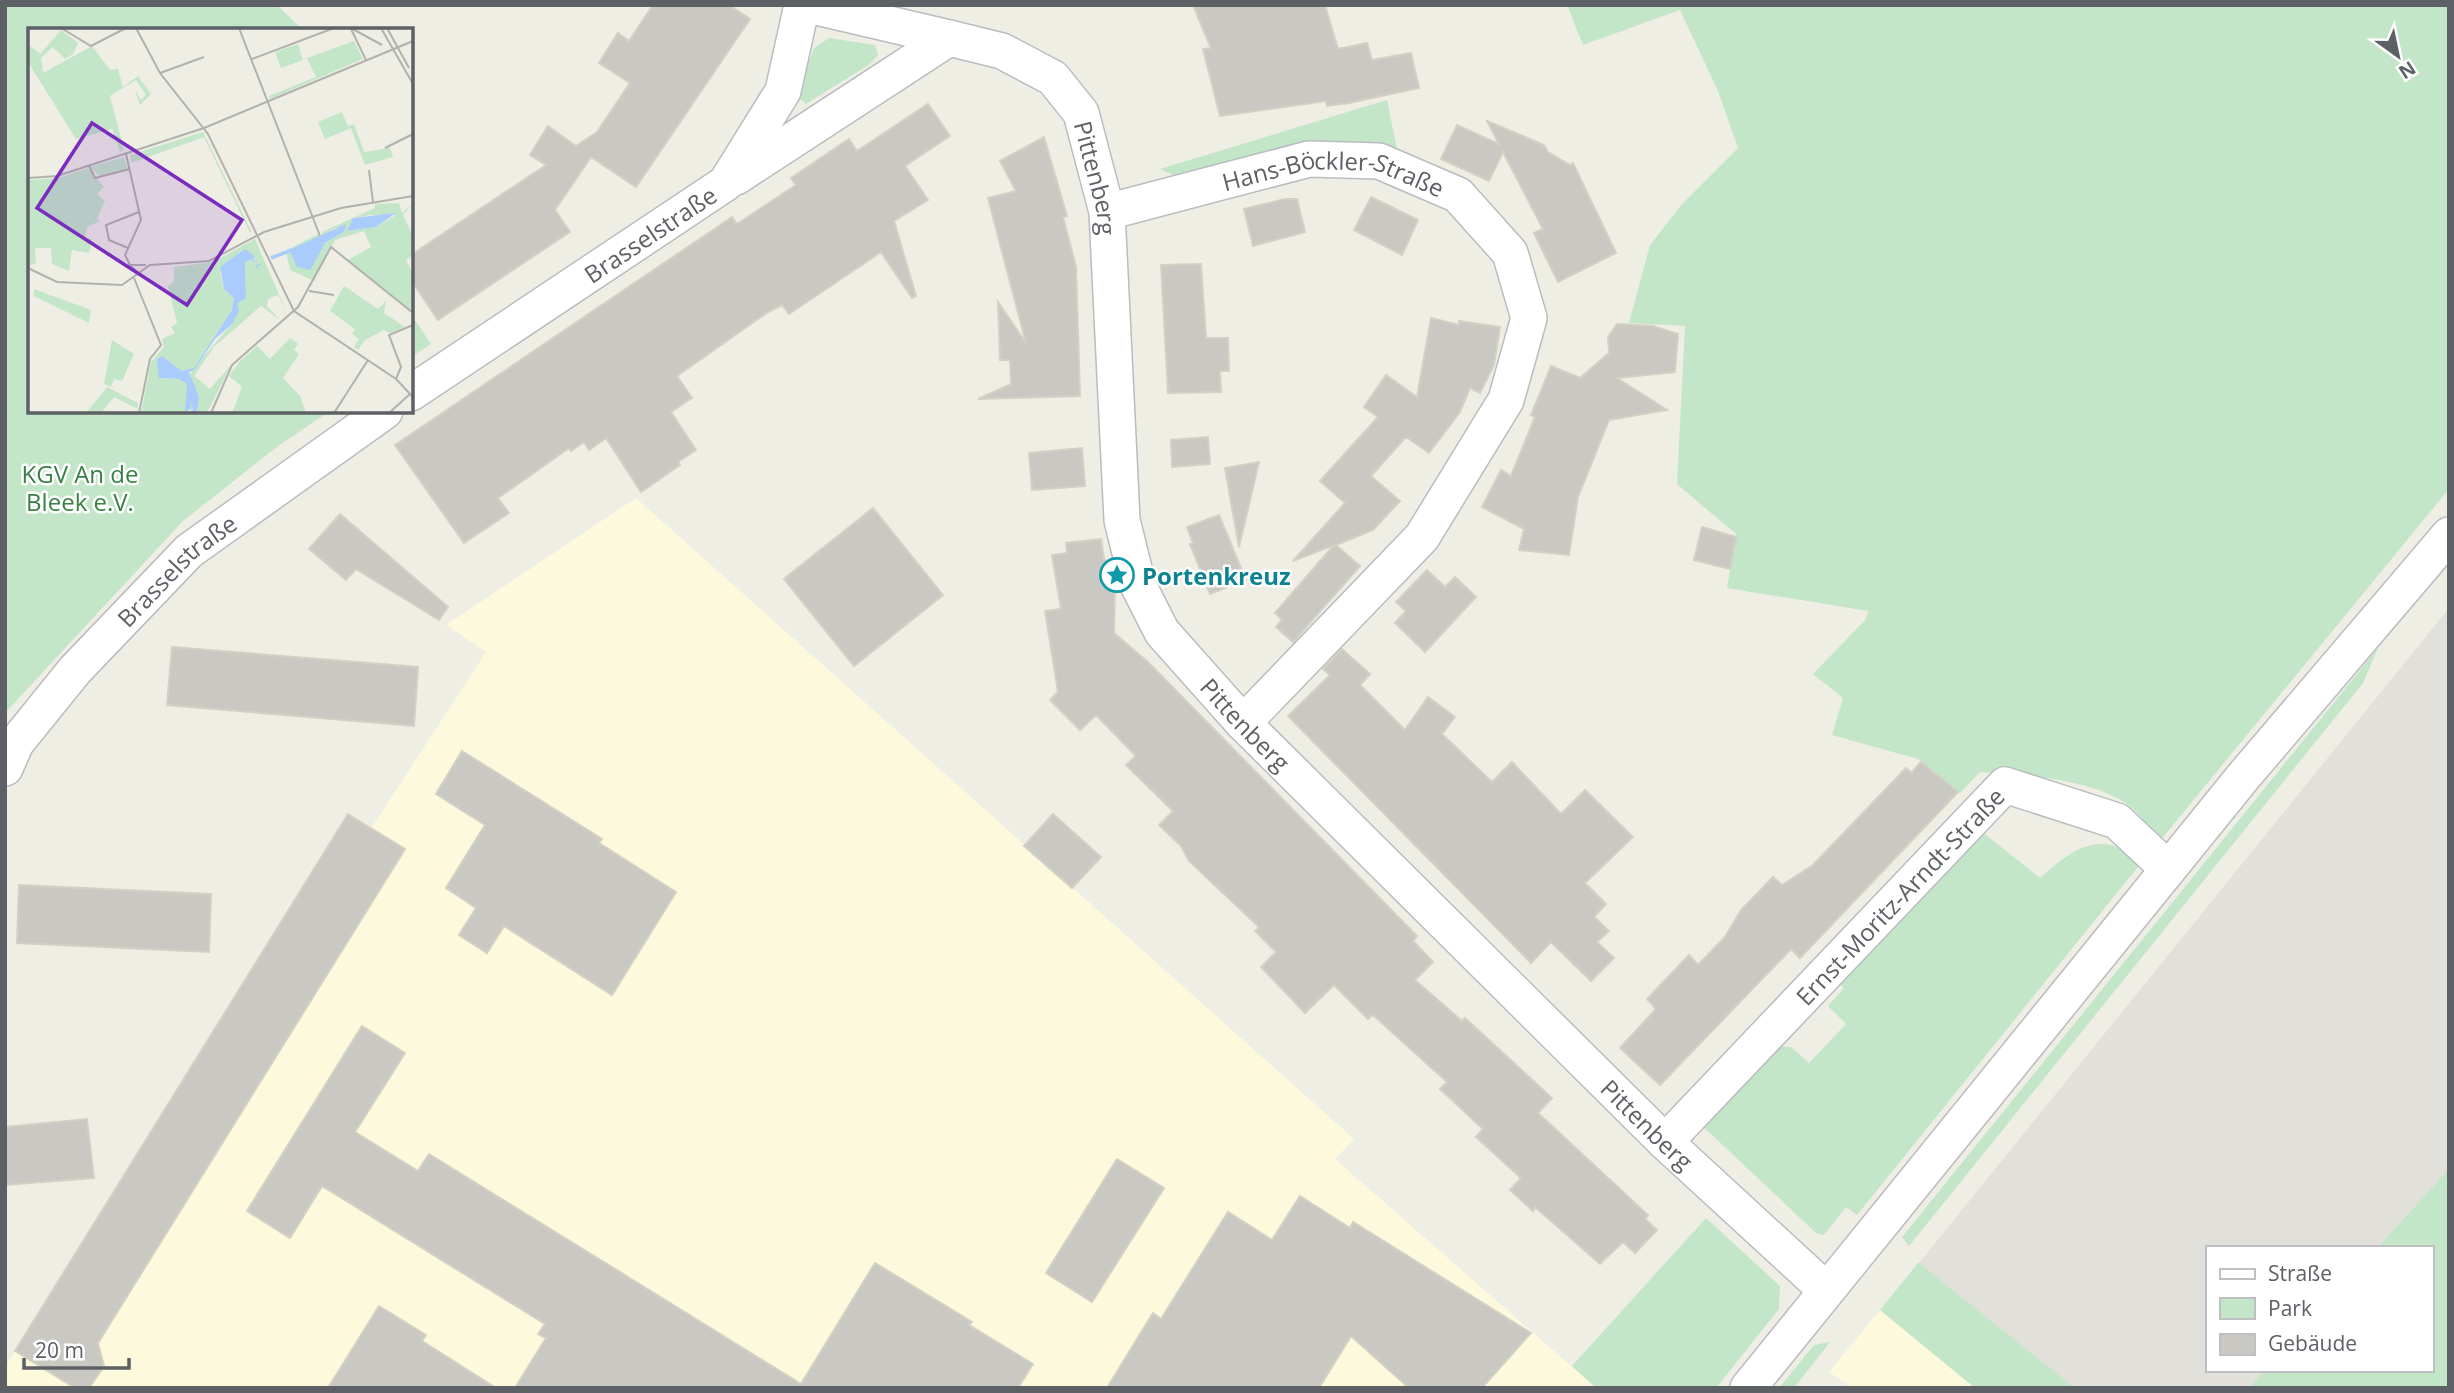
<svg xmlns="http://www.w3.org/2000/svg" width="2454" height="1393" viewBox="0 0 2454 1393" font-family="'Open Sans',sans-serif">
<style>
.commercial{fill:#fdf9dd}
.industrial{fill:#e1e0da}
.green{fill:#c3e5c8}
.building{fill:#cac8c2;stroke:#d3d1c4;stroke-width:2}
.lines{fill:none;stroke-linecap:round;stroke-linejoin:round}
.street-casing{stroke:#babcc1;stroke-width:38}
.street{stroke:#fff;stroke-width:35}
.labels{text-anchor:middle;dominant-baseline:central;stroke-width:5;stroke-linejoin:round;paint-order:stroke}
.street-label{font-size:24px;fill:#5d6065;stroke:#fff}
.park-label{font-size:24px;fill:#388145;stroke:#fff}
.culture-label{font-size:24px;font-weight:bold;fill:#0d838f;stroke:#fff;text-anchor:start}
.inset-river{fill:none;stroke:#a9ccfc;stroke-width:3.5}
.inset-road{fill:none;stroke:#b1b1ae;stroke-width:2}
.view{fill:#7b2cbf;fill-opacity:0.15;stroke:#7b2cbf;stroke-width:3.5}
.inset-edge{fill:none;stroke:#5d6065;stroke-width:3.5}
</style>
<rect width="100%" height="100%" fill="#efeee5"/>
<path class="commercial" d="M 636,498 L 1354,1139 L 1335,1159 L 1596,1388 L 5,1388 L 5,1367 L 348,813 L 372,827 L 486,652 L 446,625 Z
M 1880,1310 L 1975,1388 L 1852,1388 L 1829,1372 Z"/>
<path class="industrial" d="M 2449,608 L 2449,1169 L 2377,1248 L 2207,1248 L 2207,1370 L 2265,1370 L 2249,1388 L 2075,1388 L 1919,1263 Z"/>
<path class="green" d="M 5,5 L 277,5 L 303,30 L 30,30 L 30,411 L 330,411 L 278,446 L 183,521 L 5,713 Z
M 1567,5 L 2449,5 L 2449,489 L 2159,842 C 2151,831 2142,816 2132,808 C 2098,779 2023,775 1980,772 L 1960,793 L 1918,759 L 1832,735 L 1843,698 L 1813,674 L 1866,619 L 1868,611 L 1727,588 L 1736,534 L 1677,484 L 1685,326 L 1629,323 L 1650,245 L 1683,203 L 1738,148 L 1718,91 L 1680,10 L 1583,45 Z
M 829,38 L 875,45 L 878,55 L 870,64 L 806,104 L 797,96 L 814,48 Z
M 1387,100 L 1399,159 L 1175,176 L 1160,169 Z
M 411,314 L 431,344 L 411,357 Z
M 2378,648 L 2363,683 L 1909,1246 L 1902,1237 Z
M 1975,826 L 2040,878 C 2073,848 2103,827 2141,863 L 1857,1215 L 1846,1207 L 1824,1235 L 1816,1233 L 1694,1118 L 1764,1045 L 1791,1047 L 1809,1063 L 1846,1024 L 1828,1006 L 1844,988 L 1830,976 Z
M 2449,1169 L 2449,1388 L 2249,1388 L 2265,1370 L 2431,1370 L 2431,1248 L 2377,1248 Z
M 1706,1218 L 1780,1286 L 1779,1309 L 1716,1388 L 1596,1388 L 1572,1366 Z
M 1918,1263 L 1919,1263 L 2075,1388 L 1975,1388 L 1880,1310 Z
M 1830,1342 L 1794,1388 L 1779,1388 L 1814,1345 Z"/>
<path class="building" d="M 653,5 L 729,5 L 750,19 L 636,187 L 591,157 L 555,210 L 570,232 L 438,320 L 411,280 L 411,255 L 546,165 L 530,155 L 548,126 L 576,146 L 597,132 L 630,83 L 599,63 L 618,33 L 629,41 Z
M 1193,5 L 1325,5 L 1338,49 L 1367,43 L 1372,60 L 1411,53 L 1419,88 L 1349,103 L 1327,106 L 1326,101 L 1220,116 L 1203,49 L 1211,48 Z
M 928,104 L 950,136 L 905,166 L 928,200 L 894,221 L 916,296 L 912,298 L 881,252 L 789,314 L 782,305 L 768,312 L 677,376 L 692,398 L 671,412 L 696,450 L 678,462 L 680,465 L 641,492 L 606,438 L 589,450 L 584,442 L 571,451 L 569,448 L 498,498 L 509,513 L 464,543 L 395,445 L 732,217 L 737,224 L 796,185 L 791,178 L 849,139 L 857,151 Z
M 1487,121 L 1544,145 L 1548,152 L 1570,165 L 1573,163 L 1616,253 L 1558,282 L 1534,233 L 1543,229 L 1503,152 L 1489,181 L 1441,159 L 1457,125 L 1499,144 Z
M 1044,137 L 1067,216 L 1063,217 L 1076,267 L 1080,396 L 978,399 L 1011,384 L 1010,360 L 1000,360 L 998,302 L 1026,343 L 988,198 L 1016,191 L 1000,161 Z
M 1371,197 L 1418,220 L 1402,255 L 1354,230 Z
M 1285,199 L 1297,199 L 1305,232 L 1253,246 L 1244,209 Z
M 1201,264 L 1206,338 L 1228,338 L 1229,371 L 1220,371 L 1221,392 L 1168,393 L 1161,265 Z
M 1431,318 L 1459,325 L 1459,321 L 1500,327 L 1494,365 L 1480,393 L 1470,388 L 1460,412 L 1429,453 L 1406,437 L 1371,476 L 1400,501 L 1373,530 L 1336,545 L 1360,566 L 1293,642 L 1276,627 L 1282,620 L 1275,613 L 1334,545 L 1293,561 L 1345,503 L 1320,481 L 1378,417 L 1364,407 L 1386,375 L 1417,397 Z
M 1617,324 L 1653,326 L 1678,334 L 1675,372 L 1617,378 L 1667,410 L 1609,420 L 1578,497 L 1569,555 L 1519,550 L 1524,529 L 1482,507 L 1501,470 L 1511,476 L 1535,417 L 1531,415 L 1551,366 L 1580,378 L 1609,353 L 1608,337 Z
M 1208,437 L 1210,464 L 1172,467 L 1171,440 Z
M 1082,448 L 1085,486 L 1032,490 L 1029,453 Z
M 1259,462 L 1239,547 L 1225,468 Z
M 873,508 L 943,595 L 854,666 L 784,579 Z
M 340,514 L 448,607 L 439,620 L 356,569 L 346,580 L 309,549 Z
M 1219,515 L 1246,580 L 1210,594 L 1190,544 L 1193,543 L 1187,527 Z
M 1702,527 L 1736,537 L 1730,569 L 1694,560 Z
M 1101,539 L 1104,559 L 1112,566 L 1115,582 L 1114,633 L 1149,663 L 1417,936 L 1413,941 L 1433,962 L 1415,980 L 1462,1021 L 1465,1018 L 1552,1098 L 1538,1113 L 1648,1215 L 1645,1219 L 1657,1230 L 1635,1253 L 1623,1242 L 1600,1264 L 1535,1207 L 1533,1211 L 1510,1190 L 1521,1178 L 1476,1137 L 1483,1129 L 1440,1089 L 1447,1082 L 1373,1015 L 1368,1019 L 1334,985 L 1305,1013 L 1261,967 L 1276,952 L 1255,931 L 1259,927 L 1189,861 L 1181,846 L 1159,825 L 1173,811 L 1126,765 L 1136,756 L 1096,715 L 1080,730 L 1050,700 L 1058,692 L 1045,611 L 1061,609 L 1052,555 L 1067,553 L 1066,543 Z
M 1427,570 L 1445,587 L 1455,577 L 1476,597 L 1425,652 L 1395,623 L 1406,611 L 1396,602 Z
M 172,647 L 418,667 L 414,726 L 167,705 Z
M 1342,649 L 1370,674 L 1360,685 L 1405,730 L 1428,697 L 1455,717 L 1442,734 L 1492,782 L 1512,762 L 1561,814 L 1585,790 L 1633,837 L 1585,883 L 1606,904 L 1594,917 L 1609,931 L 1597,942 L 1614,958 L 1591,981 L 1551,942 L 1531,963 L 1288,716 L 1330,675 L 1323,669 Z
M 462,751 L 602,839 L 599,843 L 676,892 L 612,995 L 504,926 L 487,953 L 459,935 L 476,908 L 446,888 L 485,825 L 436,794 Z
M 1921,762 L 1958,792 L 1800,958 L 1791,949 L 1660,1085 L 1620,1048 L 1656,1009 L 1647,999 L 1689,955 L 1698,965 L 1725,937 L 1741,910 L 1773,877 L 1782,885 L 1813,865 L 1906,768 L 1911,773 Z
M 348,814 L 405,849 L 98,1343 L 104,1366 L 89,1388 L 75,1388 L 15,1351 Z
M 1053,814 L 1101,857 L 1072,888 L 1024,846 Z
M 19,885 L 211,894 L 209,952 L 17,943 Z
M 362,1026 L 405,1053 L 355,1132 L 418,1171 L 429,1154 L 801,1384 L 875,1263 L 972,1322 L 969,1325 L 1033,1364 L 1018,1388 L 515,1388 L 546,1338 L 538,1334 L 545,1324 L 322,1186 L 290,1238 L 247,1211 Z
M 87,1119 L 94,1178 L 5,1185 L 5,1127 Z
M 1117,1159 L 1164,1188 L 1092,1302 L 1046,1273 Z
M 1300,1196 L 1350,1228 L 1353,1222 L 1531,1333 L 1482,1388 L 1409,1388 L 1351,1336 L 1319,1388 L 1107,1388 L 1153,1313 L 1161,1319 L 1228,1212 L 1272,1240 Z
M 379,1306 L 426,1335 L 422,1341 L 496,1388 L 328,1388 Z"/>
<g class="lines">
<g class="street-casing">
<g id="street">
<path id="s1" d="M 949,38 L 1002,51 L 1053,78 L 1081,113 L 1107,212 L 1122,520 L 1138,585 L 1162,632 L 1243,723 L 1665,1142 L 1826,1290"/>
<path d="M 736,177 L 949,38 L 808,5"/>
<path id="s2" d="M 1107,212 L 1309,159 L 1379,161 L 1458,195 L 1510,253 L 1529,318 L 1506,400 L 1422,537 L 1243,723"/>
<path id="s3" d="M 411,393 L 726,183 L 783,91 L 802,5"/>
<path id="s4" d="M 5,768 L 16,743 L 75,670 L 189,551 L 385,411"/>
<path id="s5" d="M 1665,1142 L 2005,785 L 2117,821 L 2168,869"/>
<path d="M 1748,1388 L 2243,777 L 2449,535"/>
</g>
</g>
<use href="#street" class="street"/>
</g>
<defs>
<g id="sight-ring" transform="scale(1.75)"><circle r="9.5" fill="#fff" stroke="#0f9aa8" stroke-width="1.5"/><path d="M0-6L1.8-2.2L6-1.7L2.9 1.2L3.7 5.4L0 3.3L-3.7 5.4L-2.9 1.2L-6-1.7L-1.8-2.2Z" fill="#0f9aa8"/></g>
</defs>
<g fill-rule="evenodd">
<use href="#sight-ring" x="1117" y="575"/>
</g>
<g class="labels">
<g class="street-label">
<text stroke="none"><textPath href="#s1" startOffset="224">Pittenberg</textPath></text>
<text stroke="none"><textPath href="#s2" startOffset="234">Hans-Böckler-Straße</textPath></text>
<text stroke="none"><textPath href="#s3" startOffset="287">Brasselstraße</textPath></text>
<text stroke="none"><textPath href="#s4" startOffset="264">Brasselstraße</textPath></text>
<text stroke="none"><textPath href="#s1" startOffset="812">Pittenberg</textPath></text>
<text stroke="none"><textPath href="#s5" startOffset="340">Ernst-Moritz-Arndt-Straße</textPath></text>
<text stroke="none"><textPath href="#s1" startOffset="1379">Pittenberg</textPath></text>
</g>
<g class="park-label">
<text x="80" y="473">KGV An de<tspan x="80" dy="28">Bleek e.V.</tspan></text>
</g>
<g class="culture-label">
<text x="1142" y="575">Portenkreuz</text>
</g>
</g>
<g transform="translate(28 28)">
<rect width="385" height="385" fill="#efeee5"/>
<path d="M 33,2 L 50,15 L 45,26 L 37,31 L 25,19 L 13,30 L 15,45 L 64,18 L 82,42 L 90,41 L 95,59 L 110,48 L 123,66 L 112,77 L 107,62 L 113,72 L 118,67 L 108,52 L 82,68 L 96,122 L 92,124 L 84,101 L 48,111 L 0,34 L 0,16 L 12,26 ZM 326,13 L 335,31 L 242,71 L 241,68 L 288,49 L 279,30 ZM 270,16 L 275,32 L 253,40 L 247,24 ZM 314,84 L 320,98 L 326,96 L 336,124 L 362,120 L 365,129 L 337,137 L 323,100 L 297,111 L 290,94 ZM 175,104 L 223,203 L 222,205 L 176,109 L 103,135 L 102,127 ZM 96,129 L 100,142 L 71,148 L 62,139 ZM 60,140 L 76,159 L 69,166 L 77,173 L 69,190 L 72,193 L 59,199 L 57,210 L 64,211 L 61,225 L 44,222 L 41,243 L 24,236 L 23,220 L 7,220 L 8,235 L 0,238 L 0,152 L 30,150 ZM 371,175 L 374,185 L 385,176 L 375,187 L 385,208 L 385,228 L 378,232 L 385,246 L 383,283 L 320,232 L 343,219 L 336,203 L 307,212 L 286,253 L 262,242 L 258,224 L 242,231 L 290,206 L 293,210 L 261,222 L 266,234 L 316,204 L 307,200 L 294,208 L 294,204 L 347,180 L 347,176 ZM 343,187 L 368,187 L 348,199 L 319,203 L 325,190 ZM 227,211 L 259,285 L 250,267 L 240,271 L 239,278 L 252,292 L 233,278 L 186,319 L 166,348 L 182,361 L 203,337 L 179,385 L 169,385 L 171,369 L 161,350 L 164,342 L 154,343 L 137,330 L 136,351 L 151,351 L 159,356 L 165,381 L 163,385 L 162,379 L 159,385 L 113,385 L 123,334 L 136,319 L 134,311 L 147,305 L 143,299 L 149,295 L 140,258 L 146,254 L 146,239 L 185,234 ZM 212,225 L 227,230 L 227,240 L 224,231 L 217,234 L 218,271 L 210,274 L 204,296 L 168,337 L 204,282 L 206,270 L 196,261 L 192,244 ZM 316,258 L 350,281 L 358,273 L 356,285 L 377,299 L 362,305 L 356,302 L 337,312 L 330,322 L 326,319 L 331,311 L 324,306 L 327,301 L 302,283 ZM 6,261 L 63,282 L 61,295 L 6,268 ZM 262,310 L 270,316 L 266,322 L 271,326 L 255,350 L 272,368 L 278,385 L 204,385 L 214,359 L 201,348 L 212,333 L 229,318 L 242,331 ZM 84,312 L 106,326 L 94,353 L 86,351 L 83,359 L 76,356 ZM 79,359 L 110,375 L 110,381 L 86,369 L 73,385 L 58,385 Z" fill="#c3e5c8" fill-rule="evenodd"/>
<path d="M 368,185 L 348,199 L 319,203 L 325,190 ZM 318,196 L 316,204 L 297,215 L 282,242 L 269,239 L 261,222 ZM 217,221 L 226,228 L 227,238 L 235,234 L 228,240 L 224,231 L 217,234 L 218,271 L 209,275 L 211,283 L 204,296 L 187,311 L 166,342 L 161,344 L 171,369 L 169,385 L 163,385 L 165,381 L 162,372 L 163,380 L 157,385 L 159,356 L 151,351 L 131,350 L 129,331 L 134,328 L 154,343 L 166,340 L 204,282 L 206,270 L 196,261 L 192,239 Z" fill="#a9ccfc"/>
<path class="inset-river" d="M 243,230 L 264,222"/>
<path class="inset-road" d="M 33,0 L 63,18 L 98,0M 108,0 L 132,45 L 180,106 L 266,283 L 368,351 L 385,369M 211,0 L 292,208M 323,0 L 354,17M 353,0 L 385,56M 359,0 L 381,40M 323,1 L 338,32M 224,31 L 306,0M 132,45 L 176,29M 357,120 L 385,106M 98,126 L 113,192 L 97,227 L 102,237M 61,138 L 67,150 L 102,141M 341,142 L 345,174M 0,150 L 29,148 L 176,100 L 385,13M 100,220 L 81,212 L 78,197 L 111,184M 0,240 L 29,254 L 94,257 L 122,237 L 181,233 L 236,204 L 313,180 L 385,168M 110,245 L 102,237 L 118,237M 106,250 L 133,317 L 122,331 L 111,385M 281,263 L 306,267M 368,351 L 373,339 L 361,307 L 385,297M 183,385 L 204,337 L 270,279 L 303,219 L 385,285M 306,385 L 340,332M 361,385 L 382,366"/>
<path class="view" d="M 64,95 L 214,192 L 159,277 L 9,180 Z"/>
<rect width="385" height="385" class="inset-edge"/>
</g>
<rect width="2454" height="1393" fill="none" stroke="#5d6065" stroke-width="14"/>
<rect x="2206" y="1246" width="228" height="126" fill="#ffffff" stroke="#bebfc1" stroke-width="2"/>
<rect x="2220" y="1269" width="35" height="10" fill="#ffffff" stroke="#bebfc1" stroke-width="2"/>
<text x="2268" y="1281" font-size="21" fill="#5d6065">Straße</text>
<rect x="2220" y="1298" width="35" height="21" fill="#c3e5c8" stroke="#bebfc1" stroke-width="2"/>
<text x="2268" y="1316" font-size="21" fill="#5d6065">Park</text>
<rect x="2220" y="1334" width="35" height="21" fill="#cac8c2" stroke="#bebfc1" stroke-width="2"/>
<text x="2268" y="1351" font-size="21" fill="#5d6065">Gebäude</text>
<g transform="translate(2398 56) rotate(147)" stroke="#ffffff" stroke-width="5" paint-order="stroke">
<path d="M0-5L12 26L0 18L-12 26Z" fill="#5d6065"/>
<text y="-10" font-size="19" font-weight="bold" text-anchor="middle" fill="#5d6065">N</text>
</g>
<path d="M24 1358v10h105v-10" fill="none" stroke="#5d6065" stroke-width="3.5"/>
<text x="35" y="1358" font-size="21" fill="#5d6065" stroke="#ffffff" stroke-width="5" paint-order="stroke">20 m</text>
</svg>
